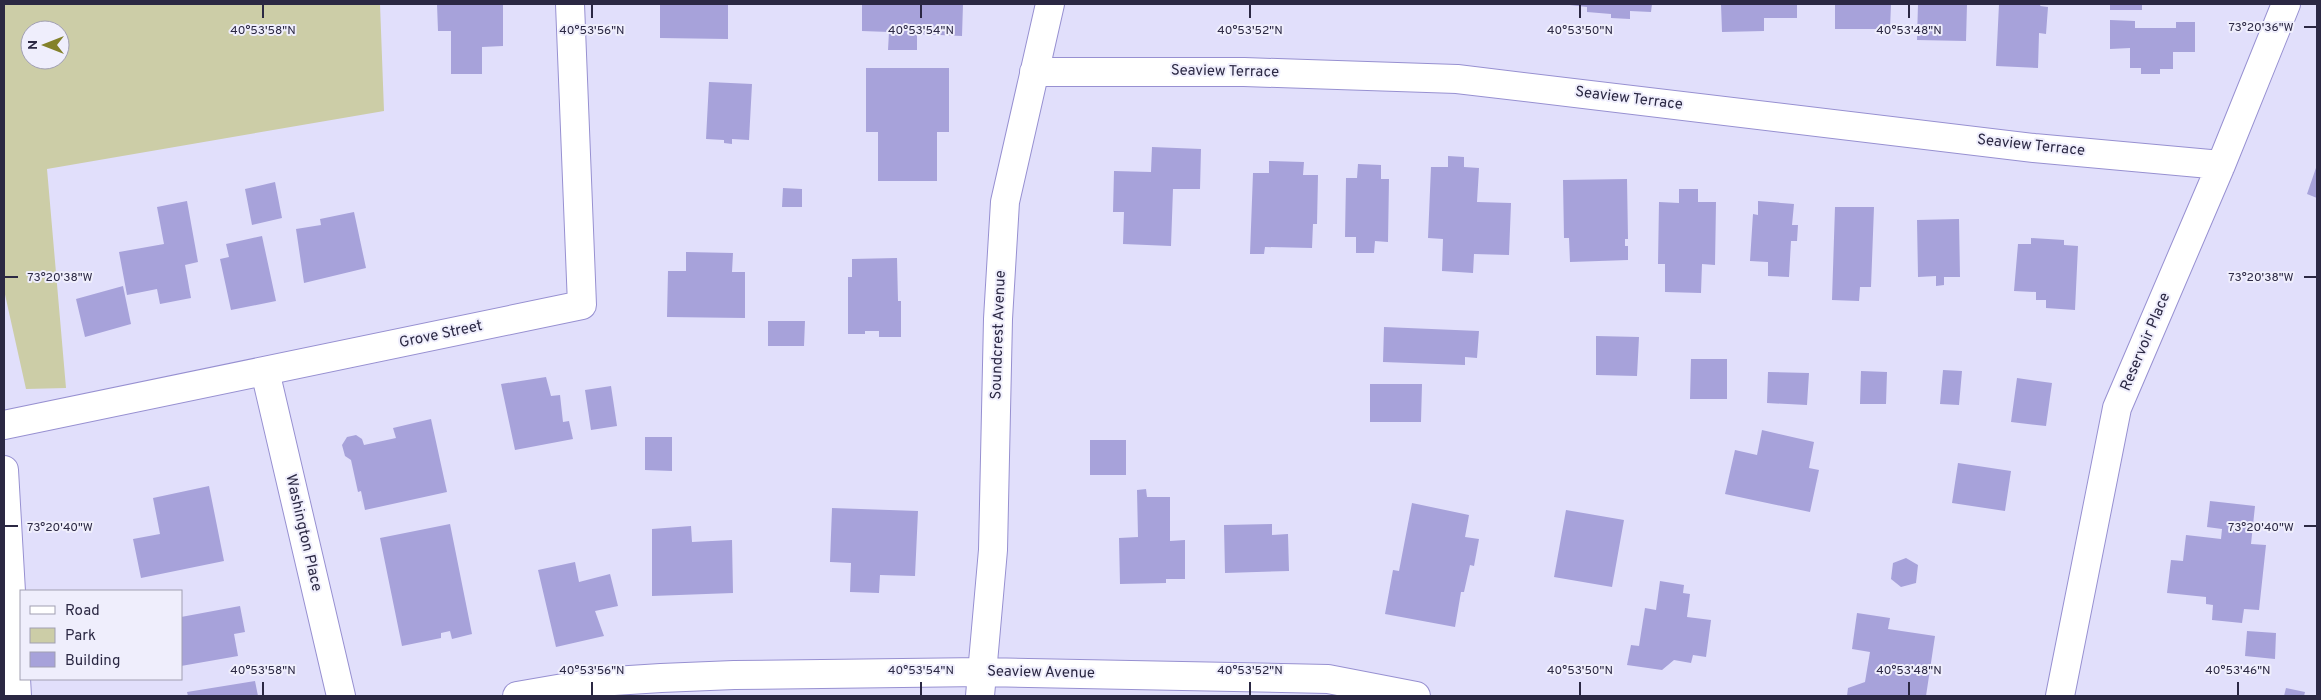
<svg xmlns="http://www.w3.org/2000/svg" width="2321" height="700" viewBox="0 0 2321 700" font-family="Overpass,sans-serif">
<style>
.green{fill:#cccda7;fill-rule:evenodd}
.building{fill:#a7a2da}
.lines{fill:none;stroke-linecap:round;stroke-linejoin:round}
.minor-casing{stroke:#9790d1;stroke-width:30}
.minor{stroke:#fff;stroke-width:28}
.ticks{fill:none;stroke:#2b2843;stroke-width:2}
.labels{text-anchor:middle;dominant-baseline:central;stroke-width:4;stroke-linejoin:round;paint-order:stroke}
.street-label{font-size:15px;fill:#2b2843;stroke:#efeefc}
.ticks-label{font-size:12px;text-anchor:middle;fill:#2b2843;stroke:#efeefc;stroke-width:4;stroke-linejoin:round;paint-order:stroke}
</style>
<rect width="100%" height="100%" fill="#e1dffb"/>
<path class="green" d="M 4,4 L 380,4 L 384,111 L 47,169 L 66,388 L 26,389 L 4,290 ZM 30,30 L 60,30 L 60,60 L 30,60 Z"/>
<path class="building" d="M 437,4 L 503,4 L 503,46 L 482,47 L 482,74 L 451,74 L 451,31 L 438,31 Z
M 660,4 L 728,4 L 728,39 L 660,38 Z
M 862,4 L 963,4 L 962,36 L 917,34 L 917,50 L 888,50 L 889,32 L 862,31 Z
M 1561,4 L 1652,4 L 1651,12 L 1630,11 L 1630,19 L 1611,18 L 1611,14 L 1587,12 L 1587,7 Z
M 1721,4 L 1797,4 L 1797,18 L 1764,18 L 1764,31 L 1722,32 Z
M 1835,4 L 1891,4 L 1890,29 L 1835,29 Z
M 1918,4 L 1967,4 L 1966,41 L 1917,40 Z
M 1999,4 L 2041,4 L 2040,6 L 2048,7 L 2046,34 L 2039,33 L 2038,68 L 1996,66 Z
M 2110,4 L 2142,4 L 2142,10 L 2110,10 Z
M 2110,20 L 2135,21 L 2135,28 L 2176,28 L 2176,22 L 2195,22 L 2195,52 L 2173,52 L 2173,69 L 2160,69 L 2160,74 L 2141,74 L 2141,68 L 2130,68 L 2130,48 L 2110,49 Z
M 866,68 L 949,68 L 949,132 L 937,132 L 937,181 L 878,181 L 878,132 L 866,132 Z
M 709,82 L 752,84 L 749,140 L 732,139 L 732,144 L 724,143 L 724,140 L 706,139 Z
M 1152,147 L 1201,149 L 1200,189 L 1173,189 L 1171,246 L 1123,244 L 1124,212 L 1113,212 L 1114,171 L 1151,172 Z
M 1448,156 L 1464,157 L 1464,167 L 1479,168 L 1477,202 L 1511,203 L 1509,255 L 1474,254 L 1473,273 L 1442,271 L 1443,239 L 1428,238 L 1431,167 L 1448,167 Z
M 1269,161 L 1304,162 L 1303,175 L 1318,175 L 1317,224 L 1313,224 L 1312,248 L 1265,247 L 1264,254 L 1250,254 L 1253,173 L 1269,173 Z
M 1358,164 L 1381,165 L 1381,179 L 1389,179 L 1388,242 L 1375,241 L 1374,253 L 1356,253 L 1356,237 L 1345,237 L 1346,178 L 1357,178 Z
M 2317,165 L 2317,198 L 2307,194 Z
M 1627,179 L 1628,239 L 1625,239 L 1625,246 L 1628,246 L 1628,260 L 1570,262 L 1569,238 L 1564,238 L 1563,180 Z
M 275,182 L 282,218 L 252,225 L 245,189 Z
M 783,188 L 802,189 L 802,207 L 782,207 Z
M 1679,189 L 1698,189 L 1698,202 L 1716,202 L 1715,265 L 1702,264 L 1701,293 L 1665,292 L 1665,264 L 1658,264 L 1659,202 L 1679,203 Z
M 187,201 L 198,262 L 185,265 L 191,298 L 160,304 L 157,289 L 127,295 L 119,252 L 164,244 L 157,207 Z
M 1758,201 L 1794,204 L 1792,225 L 1798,225 L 1797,241 L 1791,241 L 1789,277 L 1768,276 L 1768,262 L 1750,261 L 1753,214 L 1758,215 Z
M 1835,207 L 1874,207 L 1871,287 L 1860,287 L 1859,301 L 1832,300 Z
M 354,212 L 366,268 L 304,283 L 296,229 L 321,225 L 320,219 Z
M 1959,219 L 1960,277 L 1944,277 L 1944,285 L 1936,286 L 1936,276 L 1918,277 L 1917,220 Z
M 262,236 L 276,301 L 231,310 L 220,259 L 229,257 L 226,244 Z
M 2031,238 L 2064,240 L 2064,245 L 2078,246 L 2075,310 L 2046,308 L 2046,300 L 2036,300 L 2036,292 L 2014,291 L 2018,244 L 2031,244 Z
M 686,252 L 733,253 L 732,272 L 745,272 L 745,318 L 667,317 L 668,271 L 686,271 Z
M 897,258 L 898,301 L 901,301 L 901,337 L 879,337 L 879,331 L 865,331 L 865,334 L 848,334 L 848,277 L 852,277 L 852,259 Z
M 123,286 L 131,324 L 85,337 L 76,299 Z
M 768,321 L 805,321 L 804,346 L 768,346 Z
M 1384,327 L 1479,331 L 1477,358 L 1465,357 L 1465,365 L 1383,362 Z
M 1596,336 L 1639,337 L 1637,376 L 1596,375 Z
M 1691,359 L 1727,359 L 1727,399 L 1690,399 Z
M 1943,370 L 1962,371 L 1959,405 L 1940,404 Z
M 1861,371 L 1887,372 L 1886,404 L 1860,404 Z
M 1768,372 L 1809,373 L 1807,405 L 1767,403 Z
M 546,377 L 551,396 L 560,395 L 563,422 L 569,421 L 573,439 L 515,450 L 501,384 Z
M 2017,378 L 2052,383 L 2046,426 L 2011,422 Z
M 1370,384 L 1422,384 L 1421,422 L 1370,422 Z
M 611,386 L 617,426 L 591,430 L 585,390 Z
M 431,419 L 447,492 L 365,510 L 361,491 L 358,492 L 351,460 L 345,456 L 342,445 L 347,437 L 356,435 L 362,439 L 364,445 L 396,438 L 393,428 Z
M 1762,430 L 1814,442 L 1809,468 L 1819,470 L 1810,512 L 1725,494 L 1735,450 L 1757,455 Z
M 645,437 L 672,437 L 672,471 L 645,470 Z
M 1090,440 L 1126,440 L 1126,475 L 1090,475 Z
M 1958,463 L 2011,471 L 2005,511 L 1952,503 Z
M 209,486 L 224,561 L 141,578 L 133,539 L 160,534 L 153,498 Z
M 1146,489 L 1147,497 L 1170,497 L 1170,541 L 1185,540 L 1185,579 L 1166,579 L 1166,583 L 1120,584 L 1119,538 L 1138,537 L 1137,490 Z
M 2210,501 L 2255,506 L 2251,544 L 2266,545 L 2259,610 L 2244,609 L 2242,623 L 2212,620 L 2213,605 L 2206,604 L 2206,597 L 2167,593 L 2171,560 L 2183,561 L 2186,535 L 2221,539 L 2222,529 L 2207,527 Z
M 1412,503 L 1469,515 L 1465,537 L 1479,539 L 1474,566 L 1470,565 L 1464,592 L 1461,592 L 1455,627 L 1385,614 L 1393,570 L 1399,571 Z
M 832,508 L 918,511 L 915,576 L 880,575 L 879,593 L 850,592 L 851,563 L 830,562 Z
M 1566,510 L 1624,520 L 1612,587 L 1554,577 Z
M 450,524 L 472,634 L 452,639 L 450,631 L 441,633 L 441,638 L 402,646 L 380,538 Z
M 1272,524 L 1272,535 L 1288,534 L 1289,571 L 1225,573 L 1224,525 Z
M 691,526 L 692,542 L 732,540 L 733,593 L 652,596 L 652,529 Z
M 1906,558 L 1918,565 L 1916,583 L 1901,587 L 1891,579 L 1893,563 Z
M 575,562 L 579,582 L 610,574 L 618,606 L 595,611 L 604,636 L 556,647 L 538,570 Z
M 1660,581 L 1684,585 L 1683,593 L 1690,594 L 1687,617 L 1711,620 L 1706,657 L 1693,655 L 1691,663 L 1674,660 L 1662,670 L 1627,665 L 1631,645 L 1639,646 L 1645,608 L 1656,610 Z
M 240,606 L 245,632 L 234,634 L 238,656 L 181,666 L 181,617 Z
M 1857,613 L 1890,618 L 1888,629 L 1935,636 L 1926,696 L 1847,696 L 1848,688 L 1865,682 L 1870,652 L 1852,649 Z
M 2247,631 L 2276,633 L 2275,659 L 2245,656 Z
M 255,681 L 258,696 L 188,696 L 187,692 Z
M 2286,688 L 2305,692 L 2304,696 L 2284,696 Z"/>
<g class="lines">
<g class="minor-casing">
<path id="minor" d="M 1034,72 L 1244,72 L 1457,79 L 2034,148 L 2221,165
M 265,371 L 341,696
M 4,425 L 582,305 L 570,4
M 4,470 L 17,696
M 517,696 L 598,682 L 661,678 L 734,675 L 982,672 L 1328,679 L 1416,696
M 980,696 L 993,550 L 998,319 L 1005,202 L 1050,4
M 2060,696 L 2117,408 L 2221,165 L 2286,4"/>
</g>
<use href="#minor" class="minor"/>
</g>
<path class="ticks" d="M 263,5 L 263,18M 592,5 L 592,18M 921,5 L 921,18M 1250,5 L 1250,18M 1580,5 L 1580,18M 1909,5 L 1909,18M 2304,27 L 2316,27M 5,277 L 18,277M 2304,277 L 2316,277M 5,526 L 18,526M 2304,526 L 2316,526M 263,682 L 263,695M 592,682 L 592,695M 921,682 L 921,695M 1250,682 L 1250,695M 1580,682 L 1580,695M 1909,682 L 1909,695M 2238,682 L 2238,695"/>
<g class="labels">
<g class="street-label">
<text transform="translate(1225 72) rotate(1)">Seaview Terrace</text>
<text transform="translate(1629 99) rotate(7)">Seaview Terrace</text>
<text transform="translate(2031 146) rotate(6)">Seaview Terrace</text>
<text transform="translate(441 335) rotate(-12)">Grove Street</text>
<text transform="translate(999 335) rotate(-88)">Soundcrest Avenue</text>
<text transform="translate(2146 342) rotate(-67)">Reservoir Place</text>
<text transform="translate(303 533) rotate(77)">Washington Place</text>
<text transform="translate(1041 673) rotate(1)">Seaview Avenue</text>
</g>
</g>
<g class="ticks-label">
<text x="2261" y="31">73°20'36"W</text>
<text x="263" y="34">40°53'58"N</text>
<text x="592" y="34">40°53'56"N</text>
<text x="921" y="34">40°53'54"N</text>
<text x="1250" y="34">40°53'52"N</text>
<text x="1580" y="34">40°53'50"N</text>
<text x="1909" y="34">40°53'48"N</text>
<text x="2261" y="281">73°20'38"W</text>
<text x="60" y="281">73°20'38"W</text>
<text x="2261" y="531">73°20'40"W</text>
<text x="60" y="531">73°20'40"W</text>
<text x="263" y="674">40°53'58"N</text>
<text x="592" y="674">40°53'56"N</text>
<text x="921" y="674">40°53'54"N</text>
<text x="1250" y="674">40°53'52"N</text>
<text x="1580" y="674">40°53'50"N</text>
<text x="1909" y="674">40°53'48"N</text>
<text x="2238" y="674">40°53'46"N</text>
</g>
<rect width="2321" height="700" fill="none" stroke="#2b2843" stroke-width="10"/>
<rect x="20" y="590" width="162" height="90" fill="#efeefc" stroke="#a19fb2"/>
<rect x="30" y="606" width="25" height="8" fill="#ffffff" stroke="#a19fb2"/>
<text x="65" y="615" font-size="15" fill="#2b2843">Road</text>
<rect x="30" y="628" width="25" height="15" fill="#cccda7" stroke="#a19fb2"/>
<text x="65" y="640" font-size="15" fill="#2b2843">Park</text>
<rect x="30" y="652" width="25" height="15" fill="#a7a2da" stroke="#a19fb2"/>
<text x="65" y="665" font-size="15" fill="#2b2843">Building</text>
<g transform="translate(45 45) rotate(270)"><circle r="24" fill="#efeefc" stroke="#a19fb2"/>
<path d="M0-4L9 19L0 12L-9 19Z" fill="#83812a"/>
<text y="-8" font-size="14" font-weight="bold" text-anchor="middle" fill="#2b2843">N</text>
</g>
</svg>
